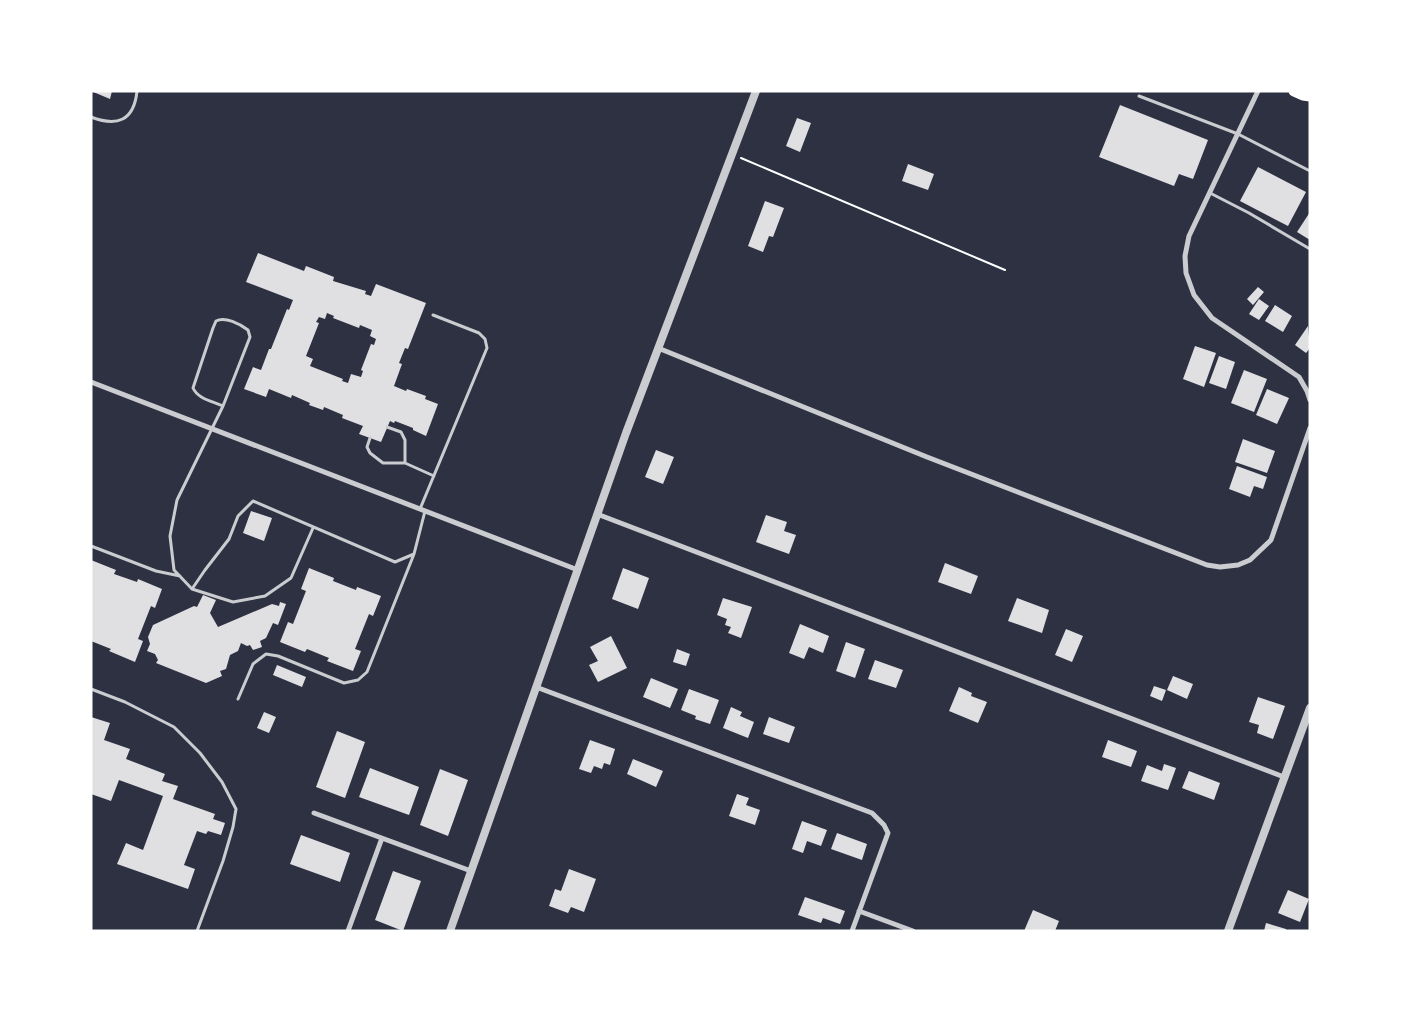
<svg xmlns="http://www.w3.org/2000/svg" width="1401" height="1022" viewBox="0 0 1401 1022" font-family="'Alegreya Sans',sans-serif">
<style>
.building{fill:#e0e0e3;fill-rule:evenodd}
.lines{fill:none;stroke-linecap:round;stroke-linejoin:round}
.path{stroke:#fff;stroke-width:2}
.service{stroke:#caccd0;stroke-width:3}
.minor{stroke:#caccd0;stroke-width:5}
.tertiary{stroke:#caccd0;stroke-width:8}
.trunk{stroke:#fff;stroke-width:11}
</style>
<rect width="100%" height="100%" fill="#2d3142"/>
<path class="building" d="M 91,91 L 112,91 L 110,99 Z
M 1120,105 L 1208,140 L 1193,179 L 1179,174 L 1174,186 L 1099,157 Z
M 797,118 L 811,123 L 800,152 L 786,146 Z
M 908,164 L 934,174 L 928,190 L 902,181 Z
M 1258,167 L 1306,192 L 1288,226 L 1240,201 Z
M 765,201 L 784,208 L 773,237 L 769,236 L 763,252 L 748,246 Z
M 1310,212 L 1310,240 L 1297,232 Z
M 258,253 L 304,271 L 306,266 L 334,277 L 333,281 L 366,291 L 365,294 L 371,296 L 376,284 L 426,303 L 408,349 L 405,348 L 399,363 L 402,364 L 394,386 L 406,391 L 407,389 L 426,396 L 425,399 L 438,404 L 426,436 L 413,430 L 413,428 L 395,421 L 394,423 L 390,421 L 381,442 L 359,434 L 363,426 L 342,418 L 343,415 L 324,407 L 323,410 L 309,405 L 310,403 L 292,395 L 291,398 L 269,389 L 266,397 L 244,389 L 253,367 L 261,370 L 269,349 L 271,349 L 287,309 L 289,310 L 293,300 L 246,282 ZM 327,313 L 334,316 L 333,318 L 359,328 L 360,325 L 372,330 L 370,336 L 376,339 L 374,345 L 371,344 L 361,370 L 363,371 L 361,377 L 351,374 L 348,383 L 342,381 L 343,379 L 310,366 L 313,359 L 306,356 L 319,323 L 316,322 L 319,317 L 325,319 Z
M 1258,287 L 1264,292 L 1253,305 L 1247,299 Z
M 1259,299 L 1269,306 L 1259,320 L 1249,314 Z
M 1275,305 L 1292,316 L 1283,332 L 1265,321 Z
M 1308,326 L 1310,348 L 1306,353 L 1295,345 Z
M 1195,346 L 1216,353 L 1204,387 L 1183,379 Z
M 1219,356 L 1235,362 L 1226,389 L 1209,383 Z
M 1244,370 L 1267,379 L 1254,412 L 1231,403 Z
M 1267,389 L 1289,398 L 1277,424 L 1256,415 Z
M 1243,439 L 1275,451 L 1267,473 L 1235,462 Z
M 656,450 L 674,457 L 663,484 L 645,477 Z
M 1237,466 L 1267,477 L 1263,489 L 1254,486 L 1250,497 L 1229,489 Z
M 251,511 L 272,518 L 264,541 L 243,533 Z
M 766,515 L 787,522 L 784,531 L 796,535 L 789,554 L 756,542 Z
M 91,560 L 116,570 L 114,574 L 137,582 L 138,579 L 162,589 L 155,608 L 151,606 L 138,639 L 143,641 L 135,662 L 109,651 L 111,649 L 91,641 Z
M 945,563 L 978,576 L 971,594 L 938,582 Z
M 309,568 L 334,578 L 333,581 L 356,590 L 357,587 L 381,596 L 373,616 L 369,614 L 355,649 L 361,651 L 353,671 L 327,661 L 329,658 L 307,649 L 305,652 L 280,642 L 288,622 L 293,624 L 306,591 L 301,589 Z
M 623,568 L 649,578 L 638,609 L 612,599 Z
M 203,595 L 216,600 L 210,613 L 218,627 L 272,604 L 279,606 L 280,602 L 286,604 L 278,625 L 273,623 L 266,638 L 260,641 L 262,647 L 253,650 L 250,645 L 247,646 L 241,643 L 238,651 L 230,655 L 226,669 L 220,671 L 222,676 L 206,683 L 156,663 L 158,660 L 155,654 L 147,651 L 150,644 L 148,637 L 153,625 L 194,606 L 197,607 Z
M 723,598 L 752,607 L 741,638 L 728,633 L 731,627 L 725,625 L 727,619 L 717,615 Z
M 1017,598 L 1049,610 L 1042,633 L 1008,621 Z
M 800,624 L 829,636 L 823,653 L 809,647 L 804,659 L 789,653 Z
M 1066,629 L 1083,636 L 1072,662 L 1055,655 Z
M 611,636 L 627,668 L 598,682 L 589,665 L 598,661 L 590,647 Z
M 846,642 L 865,649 L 855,678 L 836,671 Z
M 677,649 L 690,654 L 686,666 L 673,662 Z
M 875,660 L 903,670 L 896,688 L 868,679 Z
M 277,665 L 306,677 L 302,687 L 273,675 Z
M 1173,676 L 1193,684 L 1187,699 L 1167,690 Z
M 651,678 L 678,689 L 670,708 L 643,697 Z
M 1154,686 L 1166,690 L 1162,701 L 1150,696 Z
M 959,687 L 972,693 L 971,696 L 987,702 L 978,723 L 949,711 Z
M 689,689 L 719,700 L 710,724 L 695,719 L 696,716 L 681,710 Z
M 1258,697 L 1285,706 L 1273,739 L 1257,733 L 1259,725 L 1249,722 Z
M 731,707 L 742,712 L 740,716 L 754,722 L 748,738 L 723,728 Z
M 264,712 L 276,717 L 269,733 L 257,728 Z
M 91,717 L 110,723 L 104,740 L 130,749 L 126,759 L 165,774 L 162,781 L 178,786 L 173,799 L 215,814 L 213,819 L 225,823 L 221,835 L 208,831 L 206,834 L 197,831 L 184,865 L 195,869 L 188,889 L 117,864 L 126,843 L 143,850 L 163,796 L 119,780 L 111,801 L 91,794 Z
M 769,717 L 795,727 L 789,743 L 763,734 Z
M 337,731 L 365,742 L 345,798 L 316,787 Z
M 590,740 L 615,749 L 610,765 L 604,763 L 602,769 L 594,766 L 591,773 L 579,769 Z
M 1108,740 L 1137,751 L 1131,767 L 1102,757 Z
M 633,759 L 663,771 L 656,787 L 627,774 Z
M 1164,764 L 1176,768 L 1168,790 L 1141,781 L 1147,765 L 1162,771 Z
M 370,768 L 419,787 L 409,815 L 359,797 Z
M 440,769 L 468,780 L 448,836 L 420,825 Z
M 1189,771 L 1220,783 L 1214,800 L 1182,788 Z
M 737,794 L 749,798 L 746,805 L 760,810 L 755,825 L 729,816 Z
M 802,821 L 827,830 L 821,846 L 807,841 L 803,853 L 792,849 Z
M 837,833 L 867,844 L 862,860 L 831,849 Z
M 301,835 L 350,853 L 340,882 L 290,864 Z
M 569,869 L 596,879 L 584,912 L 571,907 L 568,913 L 549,906 L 555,889 L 561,891 Z
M 393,871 L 421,881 L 403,931 L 375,920 Z
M 1288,890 L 1309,899 L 1300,922 L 1278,913 Z
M 805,897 L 845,911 L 840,924 L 823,918 L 821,923 L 798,915 Z
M 1033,910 L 1059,921 L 1055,931 L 1024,931 Z
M 1266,923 L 1286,929 L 1286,931 L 1264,931 Z"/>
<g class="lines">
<path class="path" d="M 741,158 L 1005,270"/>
<path class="service" d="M 1139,96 L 1238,134 L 1310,171
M 91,117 C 117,127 134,121 137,91
M 1210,193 L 1249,213 L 1310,249
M 223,406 C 212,401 198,399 193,388 L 213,328 L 216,321 C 225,316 240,324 248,330 L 250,337 L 223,406 L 177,500 L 170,536 L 174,570 L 192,589 L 205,570 L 229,539 L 238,516 L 253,501 L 395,562 L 414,554 L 425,511
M 370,438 L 367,447 L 370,453 L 383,463 L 405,463 L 405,440 L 401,432 L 387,427
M 405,463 L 434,476
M 420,509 L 487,348 L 485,339 L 479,333 L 433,315
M 91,546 L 156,571 L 180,576
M 192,589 L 233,602 L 265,596 L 291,578 L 313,528
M 91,689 L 125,702 L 174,727 L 200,753 L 222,782 L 236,809 L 233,827 L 223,861 L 197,931
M 238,699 L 253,664 L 266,654 L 278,656 L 344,683 L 358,680 L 367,672 L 414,554"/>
<path class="minor" d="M 1258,91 L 1189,236 L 1185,256 L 1186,273 L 1194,295 L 1212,318 L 1299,377 L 1307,391 L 1310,400
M 658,348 L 927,457 L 1207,565 L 1220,567 L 1238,565 L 1250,560 L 1271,540 L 1310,428
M 91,382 L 578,570
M 597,514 L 1284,777
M 536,687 L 872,813 L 884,825 L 888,833 L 852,931
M 314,813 L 471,871
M 859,911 L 913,931
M 348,931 L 382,838"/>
<path class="tertiary" d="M 450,931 L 626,433 L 756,91
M 1228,931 L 1310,708"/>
<path class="trunk" d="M 1294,91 L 1303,95 L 1310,96"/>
</g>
<rect width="1401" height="1022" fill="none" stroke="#ffffff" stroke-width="185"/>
</svg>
